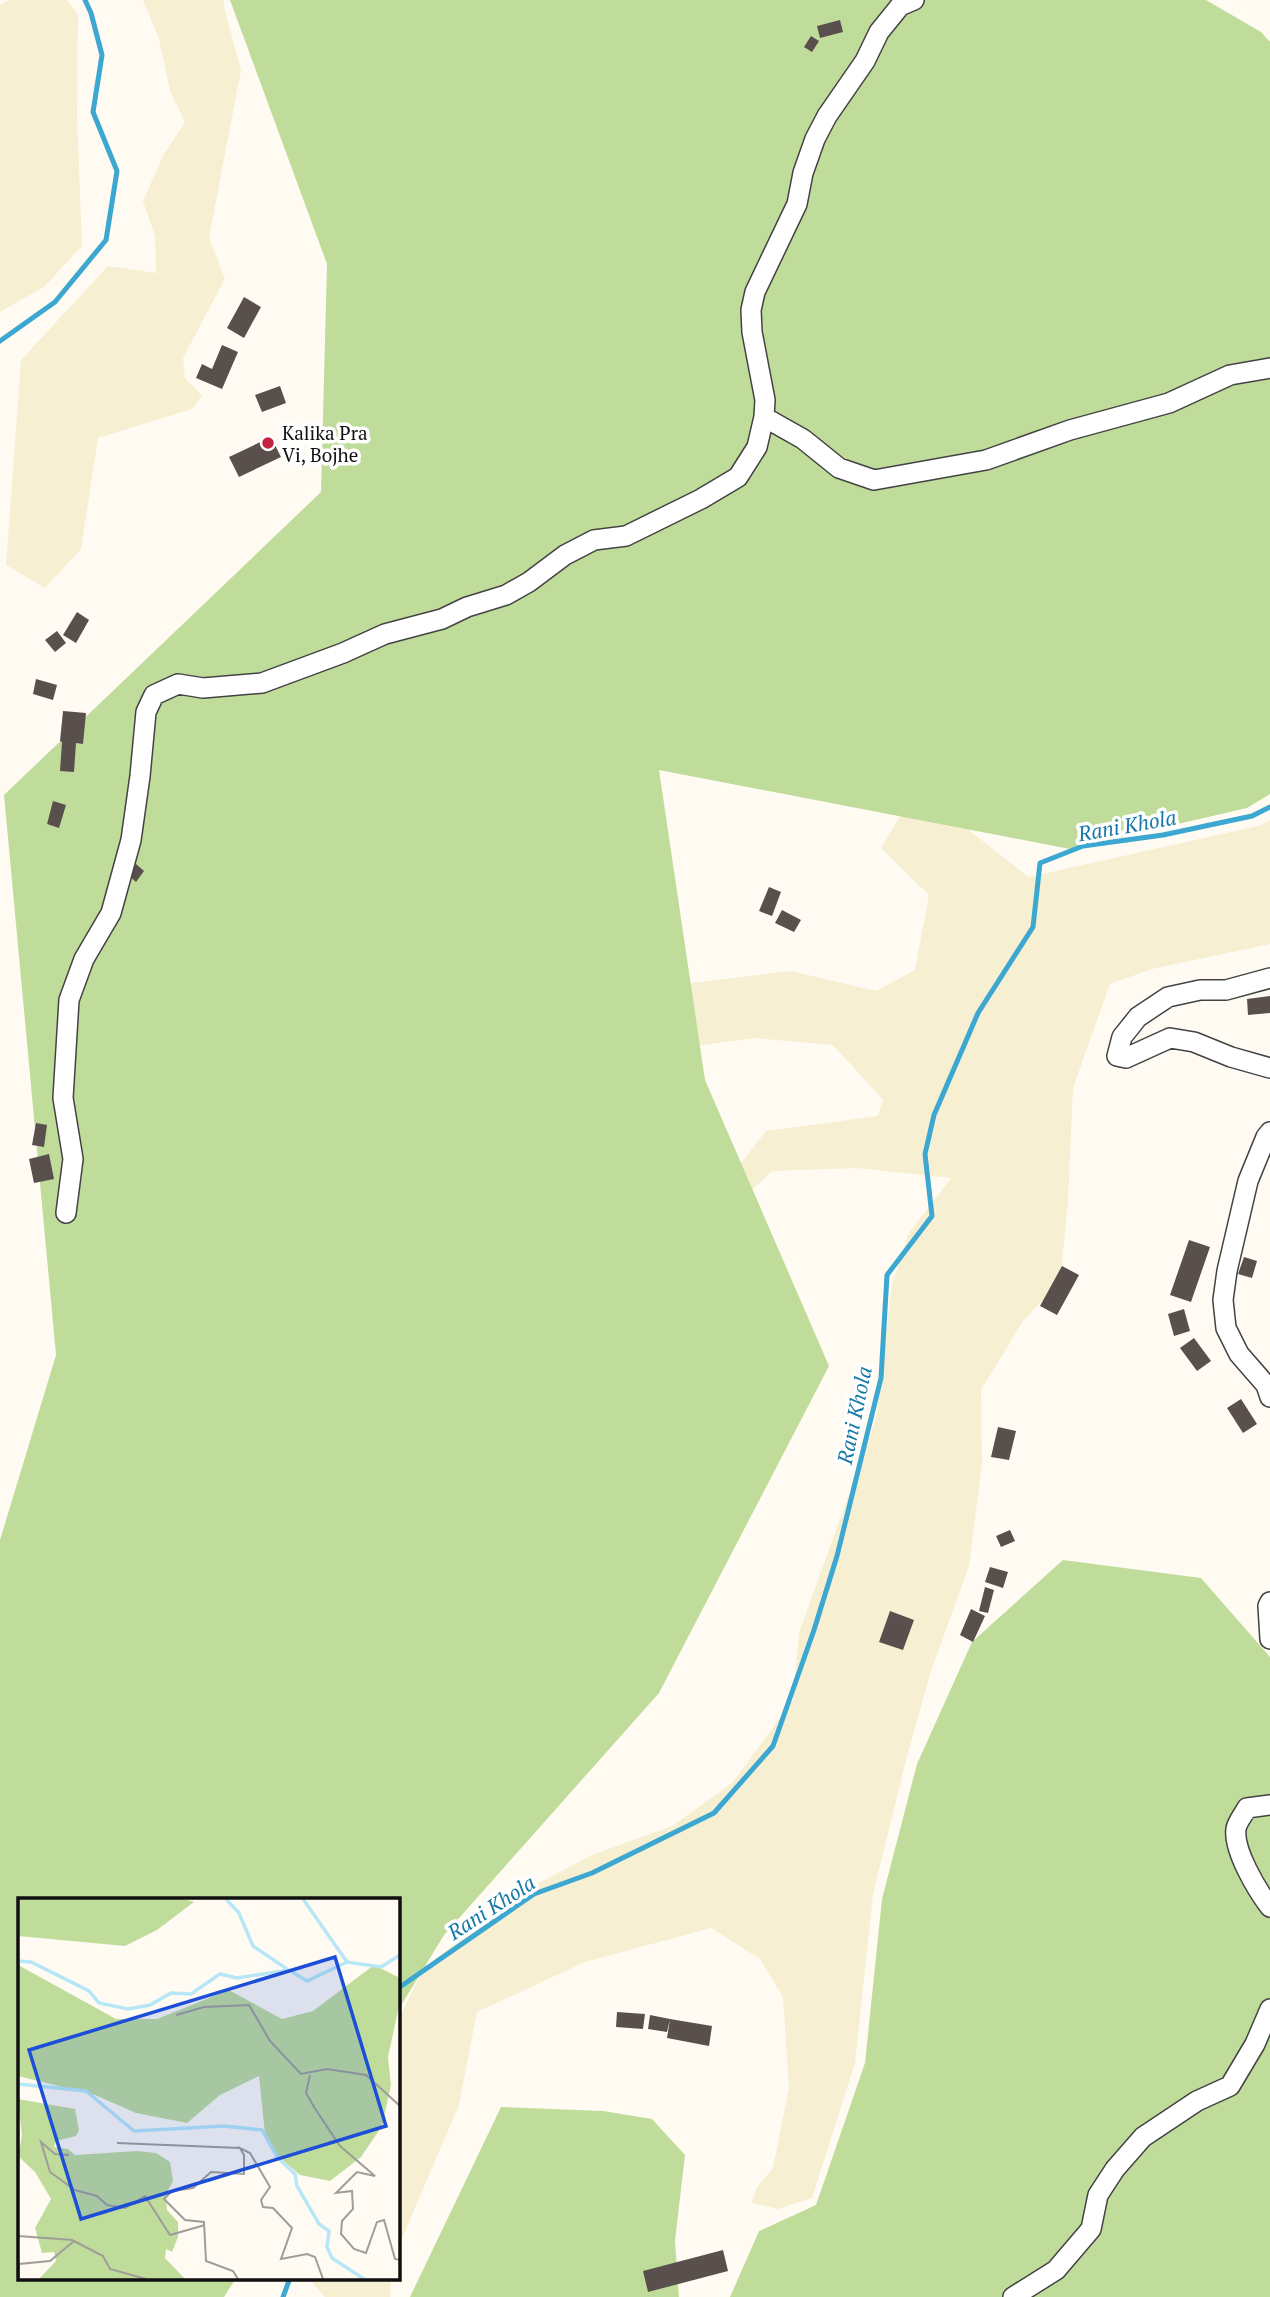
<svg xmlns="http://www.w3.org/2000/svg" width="1270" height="2297" viewBox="0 0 1270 2297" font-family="'PT Serif',serif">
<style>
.farmland{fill:#f6efd2}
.forest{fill:#c0dc9a}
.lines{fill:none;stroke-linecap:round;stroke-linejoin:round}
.stream{stroke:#3ca7d0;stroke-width:5}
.building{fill:#594f4c}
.street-casing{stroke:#434343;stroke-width:22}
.street{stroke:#fff;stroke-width:19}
.poi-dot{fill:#c4243f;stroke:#fff;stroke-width:2.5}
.labels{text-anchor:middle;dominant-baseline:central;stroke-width:7;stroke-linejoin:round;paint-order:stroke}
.poi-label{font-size:19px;fill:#101010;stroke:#fff;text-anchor:start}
.water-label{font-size:21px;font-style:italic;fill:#1578a6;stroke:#fff}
.inset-river{fill:none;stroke:#b7e7f7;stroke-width:3.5}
.inset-road{fill:none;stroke:#9f9d98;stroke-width:2}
.view{fill:#1d4ed8;fill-opacity:0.15;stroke:#1d4ed8;stroke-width:3.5}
.inset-edge{fill:none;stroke:#101010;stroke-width:3.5}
</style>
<rect width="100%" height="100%" fill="#fffbf3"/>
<path class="farmland" d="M 9,0 L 67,0 L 78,15 L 77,115 L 82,246 L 44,287 L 0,312 L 0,5 Z
M 143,0 L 224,0 L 224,7 L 241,70 L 209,238 L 225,279 L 183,358 L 185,378 L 202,396 L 192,409 L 98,438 L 81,549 L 45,588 L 6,565 L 21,360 L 108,266 L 156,273 L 155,236 L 143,201 L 163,156 L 185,122 L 170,91 L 159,39 Z
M 916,789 L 1029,877 L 1262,825 L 1270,820 L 1270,944 L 1152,969 L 1110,984 L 1073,1088 L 1068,1202 L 1060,1282 L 1023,1321 L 981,1390 L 982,1464 L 969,1566 L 930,1674 L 906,1760 L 873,1894 L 855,2063 L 812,2198 L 778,2209 L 752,2203 L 756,2189 L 773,2168 L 789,2087 L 783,1997 L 760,1959 L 711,1928 L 585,1962 L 477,2012 L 459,2105 L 397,2250 L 397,2022 L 424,1968 L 520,1893 L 592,1855 L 672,1826 L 732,1783 L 793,1700 L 799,1633 L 876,1419 L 892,1284 L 909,1233 L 951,1178 L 856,1168 L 772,1171 L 729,1211 L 729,1179 L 766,1131 L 878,1116 L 883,1100 L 833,1045 L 755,1038 L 652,1052 L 643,989 L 791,971 L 876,991 L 915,970 L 929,895 L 881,848 Z
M 312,2278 L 391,2278 L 390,2297 L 325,2297 L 313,2284 Z"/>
<path class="forest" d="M 230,0 L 1206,0 L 1261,32 L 1270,42 L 1270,794 L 1247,808 L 1070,849 L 659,770 L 705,1080 L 829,1366 L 659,1693 L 444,1935 L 397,2012 L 397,1900 L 19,1900 L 19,2278 L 236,2278 L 224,2297 L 0,2297 L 0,1540 L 56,1355 L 4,795 L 321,492 L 327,264 Z
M 1063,1560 L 1201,1578 L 1270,1657 L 1270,2297 L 730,2297 L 759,2231 L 816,2205 L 865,2063 L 882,1899 L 917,1764 L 972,1642 Z
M 501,2107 L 603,2111 L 652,2119 L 685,2155 L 675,2241 L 679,2297 L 410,2297 Z"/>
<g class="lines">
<path class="stream" d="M 0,341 L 55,302 L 106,240 L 117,171 L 93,112 L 102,55 L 91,13 L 85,0
M 397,1989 L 534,1894 L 592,1873 L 714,1813 L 773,1746 L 814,1630 L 837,1556 L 881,1378 L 887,1275 L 932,1216 L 925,1154 L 934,1115 L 978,1013 L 1033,927 L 1040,863 L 1083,846 L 1163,835 L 1252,816 L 1270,807
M 283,2297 L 290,2278"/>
</g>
<path class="building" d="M 840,20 L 843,32 L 820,38 L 817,26 Z
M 811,36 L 819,41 L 812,52 L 804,47 Z
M 244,297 L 261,307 L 244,338 L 227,328 Z
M 222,345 L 238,352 L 222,389 L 196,378 L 202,364 L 212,369 Z
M 280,386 L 286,403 L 262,412 L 255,395 Z
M 271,437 L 281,457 L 239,477 L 229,457 Z
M 77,612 L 89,620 L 76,643 L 63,635 Z
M 57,631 L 66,643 L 55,652 L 45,640 Z
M 36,679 L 57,685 L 53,700 L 33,694 Z
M 63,711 L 86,713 L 83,744 L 76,743 L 74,772 L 60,771 L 62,742 L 60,741 Z
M 53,801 L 66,805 L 59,828 L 47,824 Z
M 136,864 L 144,871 L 136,882 L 127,874 Z
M 769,887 L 781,892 L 772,916 L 759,911 Z
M 782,910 L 801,920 L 794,932 L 775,923 Z
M 1270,996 L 1270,1013 L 1248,1015 L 1247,999 Z
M 36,1123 L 47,1125 L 44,1147 L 32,1145 Z
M 49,1154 L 54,1179 L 34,1183 L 29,1159 Z
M 1189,1240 L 1210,1247 L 1191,1302 L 1170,1295 Z
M 1244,1257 L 1257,1261 L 1252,1278 L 1238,1274 Z
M 1062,1266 L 1079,1275 L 1057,1315 L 1040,1306 Z
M 1184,1309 L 1190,1331 L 1174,1336 L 1168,1314 Z
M 1194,1338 L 1211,1361 L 1197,1371 L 1180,1348 Z
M 1241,1399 L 1257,1424 L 1243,1433 L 1227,1408 Z
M 998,1427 L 1016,1431 L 1009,1460 L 991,1457 Z
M 1010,1530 L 1015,1541 L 1001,1547 L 996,1536 Z
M 990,1567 L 1008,1572 L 1003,1588 L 985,1582 Z
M 985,1587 L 994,1590 L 988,1613 L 979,1611 Z
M 971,1609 L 985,1616 L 973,1642 L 960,1635 Z
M 890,1611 L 914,1620 L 903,1650 L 879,1642 Z
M 617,2012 L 645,2014 L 643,2029 L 616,2027 Z
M 650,2015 L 670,2019 L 667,2032 L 648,2029 Z
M 670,2019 L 712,2026 L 709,2046 L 667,2038 Z
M 723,2250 L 728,2271 L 648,2292 L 643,2271 Z"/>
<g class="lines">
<g class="street-casing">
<path id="street" d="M 764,417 L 803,439 L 839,468 L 874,480 L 986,460 L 1070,430 L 1169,403 L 1230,375 L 1270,368
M 1270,978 L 1226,990 L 1200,990 L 1168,997 L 1138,1017 L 1122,1037 L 1117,1056 L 1126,1058 L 1170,1038 L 1194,1042 L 1231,1057 L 1270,1068
M 1270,1132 L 1266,1137 L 1248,1181 L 1227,1271 L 1223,1300 L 1226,1328 L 1239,1354 L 1266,1385 L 1270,1397
M 66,1213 L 73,1159 L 63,1098 L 69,1000 L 84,959 L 111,913 L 131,840 L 140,776 L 146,712 L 154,695 L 178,684 L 203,688 L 262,683 L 343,653 L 385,634 L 442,619 L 467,607 L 506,595 L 529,582 L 565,555 L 594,540 L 626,536 L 701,499 L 738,477 L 757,447 L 764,417 L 765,400 L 752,332 L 751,310 L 755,292 L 797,204 L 803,173 L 815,139 L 827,116 L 865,61 L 879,32 L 900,6 L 914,0
M 1270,1602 L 1268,1606 L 1270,1639
M 1270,1805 L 1247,1808 C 1244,1814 1237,1822 1236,1829 C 1233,1850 1257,1890 1270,1907
M 1013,2297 L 1056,2270 L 1091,2229 L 1098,2195 L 1115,2169 L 1143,2137 L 1197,2101 L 1230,2086 L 1255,2044 L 1270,2009"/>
</g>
<use href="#street" class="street"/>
</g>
<circle class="poi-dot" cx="268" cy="443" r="7"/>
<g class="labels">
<g class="poi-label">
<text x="282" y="432">Kalika Pra<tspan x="282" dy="22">Vi, Bojhe</tspan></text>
</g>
<g class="water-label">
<text transform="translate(1127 825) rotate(-10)">Rani Khola</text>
<text transform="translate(854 1415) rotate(-78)">Rani Khola</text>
<text transform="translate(491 1907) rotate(-33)">Rani Khola</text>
</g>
</g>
<g transform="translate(18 1898)">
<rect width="382" height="382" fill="#fffbf3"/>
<path d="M 0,1 L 166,1 L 176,4 L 139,32 L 107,48 L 0,38 ZM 0,63 L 2,68 L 98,121 L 139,121 L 211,92 L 264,121 L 295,113 L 356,67 L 382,80 L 381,108 L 370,159 L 373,187 L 364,228 L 343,259 L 312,283 L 282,277 L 260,258 L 247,236 L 241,178 L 202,197 L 169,225 L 118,215 L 77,197 L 0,178 ZM 0,201 L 57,211 L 61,232 L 58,238 L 38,243 L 36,249 L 50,251 L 57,257 L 119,253 L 138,255 L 152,264 L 155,283 L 148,296 L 149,312 L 160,324 L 160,339 L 154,354 L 148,351 L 147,360 L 167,381 L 21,381 L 38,363 L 36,354 L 24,355 L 17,330 L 33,301 L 17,274 L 0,258 L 4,238 Z" fill="#c0dc9a"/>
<path class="inset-river" d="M 208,1 L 221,15 L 235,48 L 269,71M 285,1 L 329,64M 0,63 L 13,64 L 71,93 L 81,105 L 110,111 L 132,107 L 153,95 L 173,96 L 202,76 L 219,80 L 271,72 L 289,83 L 329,64 L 363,69 L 382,57M 0,186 L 68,193 L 116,233 L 206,228 L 244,232 L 259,259 L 277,276 L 279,288 L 301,326 L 311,333 L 309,349 L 314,360 L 346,381"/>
<path class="inset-road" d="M 158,117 L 186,109 L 231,107 L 252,143 L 283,176 L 309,171 L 348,177 L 382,208M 292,177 L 288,195 L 296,209 L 322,248 L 357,278 L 339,274 L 318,295 L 334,293 L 335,311 L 324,323 L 323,336 L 336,351 L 348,355 L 359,324 L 366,322 L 377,361 L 382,362M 99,245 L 222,250M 51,257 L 37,256 L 23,244 L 32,274 L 57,292 L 79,298 L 89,307 L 107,310 L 127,298 L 152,337 L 187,327M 0,338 L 55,342M 1,381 L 1,366 L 32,363 L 56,343 L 85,358 L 92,371 L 128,381M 220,381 L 215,373 L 188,363 L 186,324 L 167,322 L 146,301 L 154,293 L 175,290 L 193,274 L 226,276 L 226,257 L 222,250 L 232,255 L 252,289 L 243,302 L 245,309 L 255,310 L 274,330 L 263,361 L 289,356 L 297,359 L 305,381"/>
<path class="view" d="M 317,59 L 368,228 L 63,321 L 11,152 Z"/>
<rect width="382" height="382" class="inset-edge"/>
</g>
</svg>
